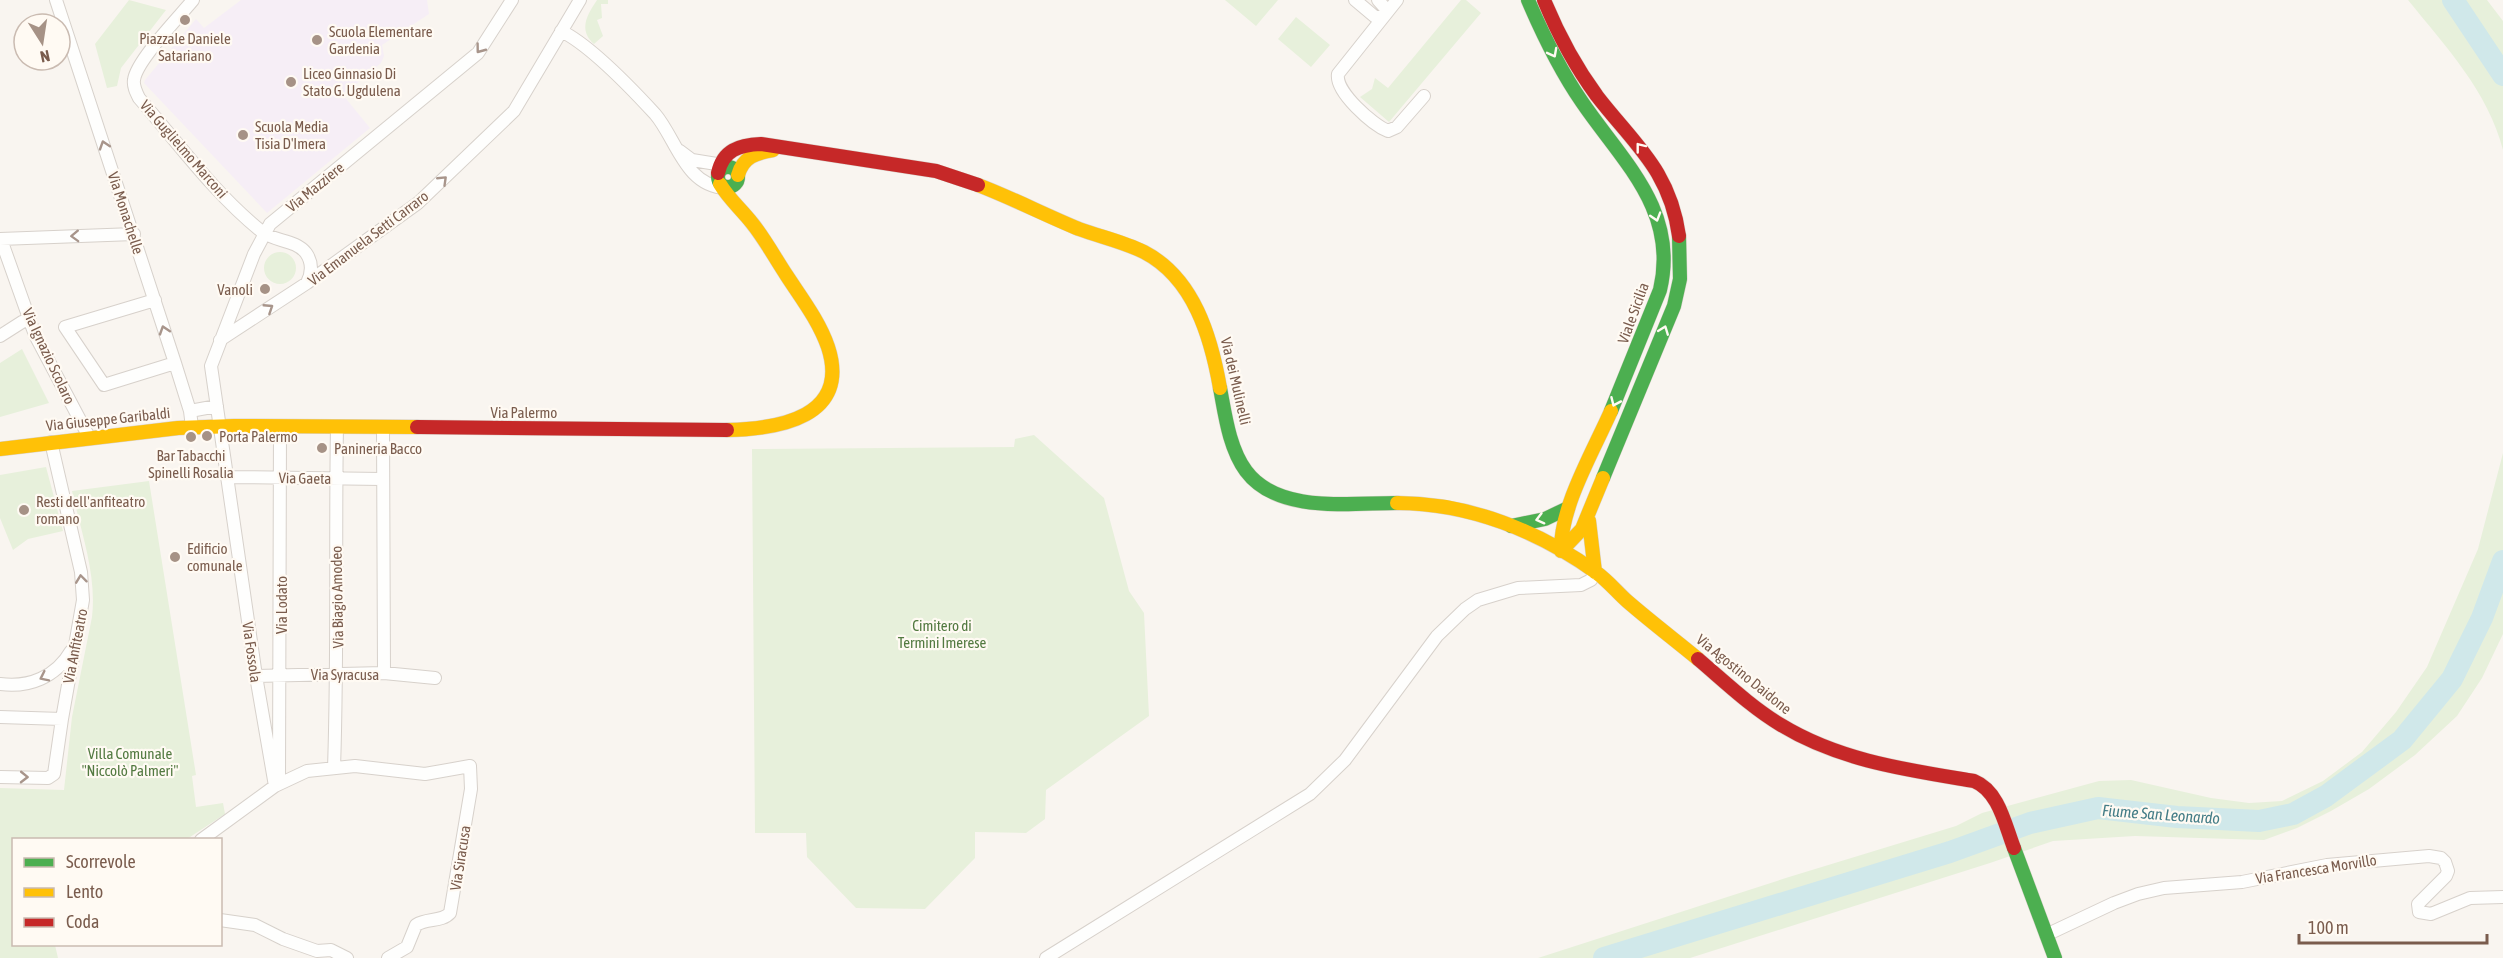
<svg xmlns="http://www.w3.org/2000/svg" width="2503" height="958" viewBox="0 0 2503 958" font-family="'Asap Condensed',sans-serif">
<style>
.education{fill:#f6eef6}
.green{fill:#e7f0db}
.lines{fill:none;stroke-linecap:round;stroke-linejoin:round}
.river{stroke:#d0e8ea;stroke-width:22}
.street-casing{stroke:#d7d1cb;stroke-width:14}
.fast-casing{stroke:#d9d2cb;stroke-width:15}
.slow-casing{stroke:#d9d2cb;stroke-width:15}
.jam-casing{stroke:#d9d2cb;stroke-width:15}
.street{stroke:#fefefd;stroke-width:12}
.fast{stroke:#4caf50;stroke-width:14}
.slow{stroke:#ffc107;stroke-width:14}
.jam{stroke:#c62828;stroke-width:14}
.oneway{stroke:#a8958b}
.oneway2{stroke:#fffaf3}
.poi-dot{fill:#a69286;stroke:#fffaf3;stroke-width:2}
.labels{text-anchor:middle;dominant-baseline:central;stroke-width:4.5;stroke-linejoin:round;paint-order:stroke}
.poi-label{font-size:15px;fill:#7a5c4d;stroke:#fffaf3;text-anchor:start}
.street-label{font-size:15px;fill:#7a5c4d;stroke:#fffaf3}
.park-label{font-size:15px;fill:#537a41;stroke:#fffaf3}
.water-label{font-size:16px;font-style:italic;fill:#437c86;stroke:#fffaf3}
</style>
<rect width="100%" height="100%" fill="#f9f5f0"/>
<path class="education" d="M 241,0 L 427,0 L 429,14 L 382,45 L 384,56 L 381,63 L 343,95 L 370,128 L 267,213 L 144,83 L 145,80 L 196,19 L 204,28 Z"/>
<path class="green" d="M 129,0 L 166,10 L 121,68 L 117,86 L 107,88 L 95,44 Z
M 597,0 L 608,0 L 608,4 L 601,4 L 602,18 L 597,20 L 603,36 L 594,44 C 578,30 587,15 597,0 Z
M 1225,0 L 1278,0 L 1256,26 Z
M 1461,0 L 1466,0 L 1481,13 L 1389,122 L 1360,97 L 1372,89 L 1375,78 L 1388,88 Z
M 2408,0 L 2487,0 L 2503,21 L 2503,150 C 2488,91 2445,46 2408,0 Z
M 1296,17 L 1330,45 L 1311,67 L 1278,39 Z
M264 268a16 16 0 1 1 32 0a16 16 0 1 1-32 0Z
M 22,349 L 49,403 L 0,417 L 0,363 Z
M 1034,435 L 1104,498 L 1129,591 L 1144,613 L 1149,716 L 1046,790 L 1045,819 L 1026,833 L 975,832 L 975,858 L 925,909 L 856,908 L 807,857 L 806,833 L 755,833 L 752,449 L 1014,447 L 1015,439 Z
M 2503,453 L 2503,634 L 2482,678 L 2457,716 L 2415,755 L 2369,789 L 2331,811 L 2297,828 L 2264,840 L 2135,836 L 2053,841 L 1990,863 L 1690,958 L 1538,958 L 1789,877 L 1956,826 L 1982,813 L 2099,781 L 2131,780 L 2211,798 L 2249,803 L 2282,801 L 2323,781 L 2362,752 L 2396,712 L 2427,667 L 2478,549 Z
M 46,467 L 63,531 L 28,539 L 13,550 L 0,518 L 0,475 Z
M 149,481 L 196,775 L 192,776 L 196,807 L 223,803 L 225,814 L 187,839 L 14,840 L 14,944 L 55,945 L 58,958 L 0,958 L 0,788 L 64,790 L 72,717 L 92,617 C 97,575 81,532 72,491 Z"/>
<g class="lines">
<path class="river" d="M 2453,0 L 2503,75
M 1604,958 L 1950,852 L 2030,823 L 2098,808 L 2177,817 L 2259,821 L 2293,814 L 2326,796 L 2402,740 L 2452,679 L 2482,618 L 2503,561"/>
<g class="street-casing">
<path id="street" d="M 56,0 L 175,363 L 190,411 L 192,427
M 193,0 C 180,16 136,61 134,80 C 133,86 136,92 139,98 C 178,143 214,193 261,231 C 274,242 295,239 306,253 C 313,263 312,273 307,283
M 1355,0 L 1374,16 L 1380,18 L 1386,13 L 1386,9 L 1378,0
M 1397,0 L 1338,74 C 1335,92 1373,125 1388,131 L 1397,127 L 1424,96
M 561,31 C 590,45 632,89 655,114 C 676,138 685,187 726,188
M 680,151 L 692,160 L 729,166
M 0,239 L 134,234
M 2,239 L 3,245 L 35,335 L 89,437
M 155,300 L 65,327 L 104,385 L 175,363
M 0,336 L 22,322 L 29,320
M 220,340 L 307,283 L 418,203 L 514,111 L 580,0
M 190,411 L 217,406
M 383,427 L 384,673
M 228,477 L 382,479
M 256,676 L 384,673 L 435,678
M 0,684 C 29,688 56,677 71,651
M 0,717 L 62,719
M 334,768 C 338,654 335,540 337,427
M 0,777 L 48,778 L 54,774 L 62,719 L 83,600 L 81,572 L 51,442
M 279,782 L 280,426
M 275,786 L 256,676 L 211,366 L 254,254 L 270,224 L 478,53 L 512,0
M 201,840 L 275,786 L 307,771 L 355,766 L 425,774 L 470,766 L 471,789 L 450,913 C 442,922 427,918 416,925 L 407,947 L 388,958
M 220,920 L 255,925 L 283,939 L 317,951 L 331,950 L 347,958
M 2046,935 L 2114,903 L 2138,894 L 2164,888 L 2242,882 L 2327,865 L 2429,856 L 2441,858 L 2445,862 L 2448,871 L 2446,876 L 2418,904 L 2419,912 L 2431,914 L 2470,898 L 2503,897
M 1046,958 L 1310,794 L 1345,760 L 1437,636 L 1465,609 L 1478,600 L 1518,588 L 1581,585 L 1591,580 L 1595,572"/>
</g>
<g class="fast-casing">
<path id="fast" d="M 1528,0 C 1543,35 1560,70 1582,102 C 1622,161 1679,210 1660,290 L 1611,411
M718 177a10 10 0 1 1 20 0a10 10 0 1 1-20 0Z
M 1220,388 C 1225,414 1229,448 1246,471 C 1278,514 1350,503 1397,503
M 1603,478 L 1674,306 L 1680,279 L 1679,236
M 1511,526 L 1545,519 L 1568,508
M 2014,848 L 2055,958"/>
</g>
<g class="slow-casing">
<path id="slow" d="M 738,175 C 743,157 756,153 773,150
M 720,184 C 729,199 741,209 752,223 C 765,239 775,258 787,276 C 802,299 819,321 828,347 C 851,417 779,429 727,430
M 978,185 C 1012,198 1045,215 1079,229 C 1101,237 1124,242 1144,252 C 1194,278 1211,337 1220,388
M 0,449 L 178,428 L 234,426 L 417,427
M 1397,503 C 1469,503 1539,531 1597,573 C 1608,581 1617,592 1627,601 C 1650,621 1675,640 1698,659
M 1589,521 L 1595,572
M 1561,551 C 1560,507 1593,452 1611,411
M 1561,551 L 1582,529 L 1603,478"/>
</g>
<g class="jam-casing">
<path id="jam" d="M 1544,0 C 1558,34 1575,66 1597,96 C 1634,144 1670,170 1679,236
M 718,173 C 723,150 739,145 761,144 L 936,171 L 978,185
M 417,427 L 727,430
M 1698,659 C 1725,682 1751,707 1781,725 C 1840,761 1908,770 1974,781 C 1999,791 2005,825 2014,848"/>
</g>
<use href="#street" class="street"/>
<use href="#fast" class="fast"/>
<use href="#slow" class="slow"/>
<use href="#jam" class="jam"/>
</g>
<defs><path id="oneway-chevron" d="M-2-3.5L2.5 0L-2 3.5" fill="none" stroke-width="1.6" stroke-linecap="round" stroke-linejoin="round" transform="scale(1.5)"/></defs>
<g class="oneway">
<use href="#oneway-chevron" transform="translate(480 49) rotate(127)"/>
<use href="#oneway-chevron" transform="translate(104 145) rotate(-108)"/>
<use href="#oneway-chevron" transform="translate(443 180) rotate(-44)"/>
<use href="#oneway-chevron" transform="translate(75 236) rotate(178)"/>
<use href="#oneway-chevron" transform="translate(269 308) rotate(-33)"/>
<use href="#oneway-chevron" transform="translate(164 330) rotate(-108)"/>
<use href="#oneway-chevron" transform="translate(81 579) rotate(-97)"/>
<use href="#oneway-chevron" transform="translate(44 677) rotate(154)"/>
<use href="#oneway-chevron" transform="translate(24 777) rotate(1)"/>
</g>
<g class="oneway2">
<use href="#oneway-chevron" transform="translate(1553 53) rotate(62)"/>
<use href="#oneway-chevron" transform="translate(1640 147) rotate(-128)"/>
<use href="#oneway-chevron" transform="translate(1656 217) rotate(73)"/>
<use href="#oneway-chevron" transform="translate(1664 330) rotate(-69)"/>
<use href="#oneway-chevron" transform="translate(1615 402) rotate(114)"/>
<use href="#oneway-chevron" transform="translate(1540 519) rotate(165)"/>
</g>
<g class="poi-dot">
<circle cx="185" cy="20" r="6"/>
<circle cx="317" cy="40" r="6"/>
<circle cx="291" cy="82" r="6"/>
<circle cx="243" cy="135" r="6"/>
<circle cx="265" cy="289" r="6"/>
<circle cx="207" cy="436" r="6"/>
<circle cx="191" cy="437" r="6"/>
<circle cx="322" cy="448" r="6"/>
<circle cx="24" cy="510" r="6"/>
<circle cx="175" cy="557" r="6"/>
</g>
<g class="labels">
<g class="poi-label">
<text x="329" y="31">Scuola Elementare<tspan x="329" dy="17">Gardenia</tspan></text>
<text x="185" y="38" text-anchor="middle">Piazzale Daniele<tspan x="185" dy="17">Satariano</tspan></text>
<text x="303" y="73">Liceo Ginnasio Di<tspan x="303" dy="17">Stato G. Ugdulena</tspan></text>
<text x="255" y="126">Scuola Media<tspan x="255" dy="17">Tisia D'Imera</tspan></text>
<text x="253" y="289" text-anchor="end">Vanoli</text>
<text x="219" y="436">Porta Palermo</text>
<text x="334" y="448">Panineria Bacco</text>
<text x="191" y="455" text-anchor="middle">Bar Tabacchi<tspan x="191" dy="17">Spinelli Rosalia</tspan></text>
<text x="36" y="501">Resti dell'anfiteatro<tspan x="36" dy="17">romano</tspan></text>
<text x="187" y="548">Edificio<tspan x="187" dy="17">comunale</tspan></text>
</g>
<g class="street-label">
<text transform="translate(184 149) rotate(49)">Via Guglielmo Marconi</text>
<text transform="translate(315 187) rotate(-39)">Via Mazziere</text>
<text transform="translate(126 213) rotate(72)">Via Monachelle</text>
<text transform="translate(368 238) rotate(-37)">Via Emanuela Setti Carraro</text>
<text transform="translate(1633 313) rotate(-70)">Viale Sicilia</text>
<text transform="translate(49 356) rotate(65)">Via Ignazio Scolaro</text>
<text transform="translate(1236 381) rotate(77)">Via dei Mulinelli</text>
<text x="524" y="412">Via Palermo</text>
<text transform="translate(108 419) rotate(-6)">Via Giuseppe Garibaldi</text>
<text transform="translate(305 478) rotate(1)">Via Gaeta</text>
<text transform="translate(337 597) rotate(-91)">Via Biagio Amodeo</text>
<text transform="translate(281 605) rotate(-90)">Via Lodato</text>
<text transform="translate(75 646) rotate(-79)">Via Anfiteatro</text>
<text transform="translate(252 652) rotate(82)">Via Fossola</text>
<text x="345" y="674">Via Syracusa</text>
<text transform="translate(1744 674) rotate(39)">Via Agostino Daidone</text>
<text transform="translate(460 858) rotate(-81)">Via Siracusa</text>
<text transform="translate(2316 869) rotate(-9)">Via Francesca Morvillo</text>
</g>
<g class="park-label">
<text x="942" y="625">Cimitero di<tspan x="942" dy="17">Termini Imerese</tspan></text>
<text x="130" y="753">Villa Comunale<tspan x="130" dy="17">"Niccolò Palmeri"</tspan></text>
</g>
<g class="water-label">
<text transform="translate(2161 814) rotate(4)">Fiume San Leonardo</text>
</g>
</g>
<rect x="12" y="838" width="210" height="108" fill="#fffaf3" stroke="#cabbb1" stroke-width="1.5"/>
<rect x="24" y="858" width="30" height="9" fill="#4caf50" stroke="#cabbb1" stroke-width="1.5"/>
<text x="66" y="868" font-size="18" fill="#7a5c4d">Scorrevole</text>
<rect x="24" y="888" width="30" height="9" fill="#ffc107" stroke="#cabbb1" stroke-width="1.5"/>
<text x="66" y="898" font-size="18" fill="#7a5c4d">Lento</text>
<rect x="24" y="918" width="30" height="9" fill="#c62828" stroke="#cabbb1" stroke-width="1.5"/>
<text x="66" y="928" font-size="18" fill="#7a5c4d">Coda</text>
<g transform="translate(42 42) rotate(168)"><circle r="28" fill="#fffaf3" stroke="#cabbb1" stroke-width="1.5"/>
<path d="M0-4.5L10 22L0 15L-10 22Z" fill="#a69286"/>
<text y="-9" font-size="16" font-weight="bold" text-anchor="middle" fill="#7a5c4d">N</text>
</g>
<path d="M2299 934v9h188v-9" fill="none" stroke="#7a5c4d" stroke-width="3"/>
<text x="2308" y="934" font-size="18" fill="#7a5c4d" stroke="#fffaf3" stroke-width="4.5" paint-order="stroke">100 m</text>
</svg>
